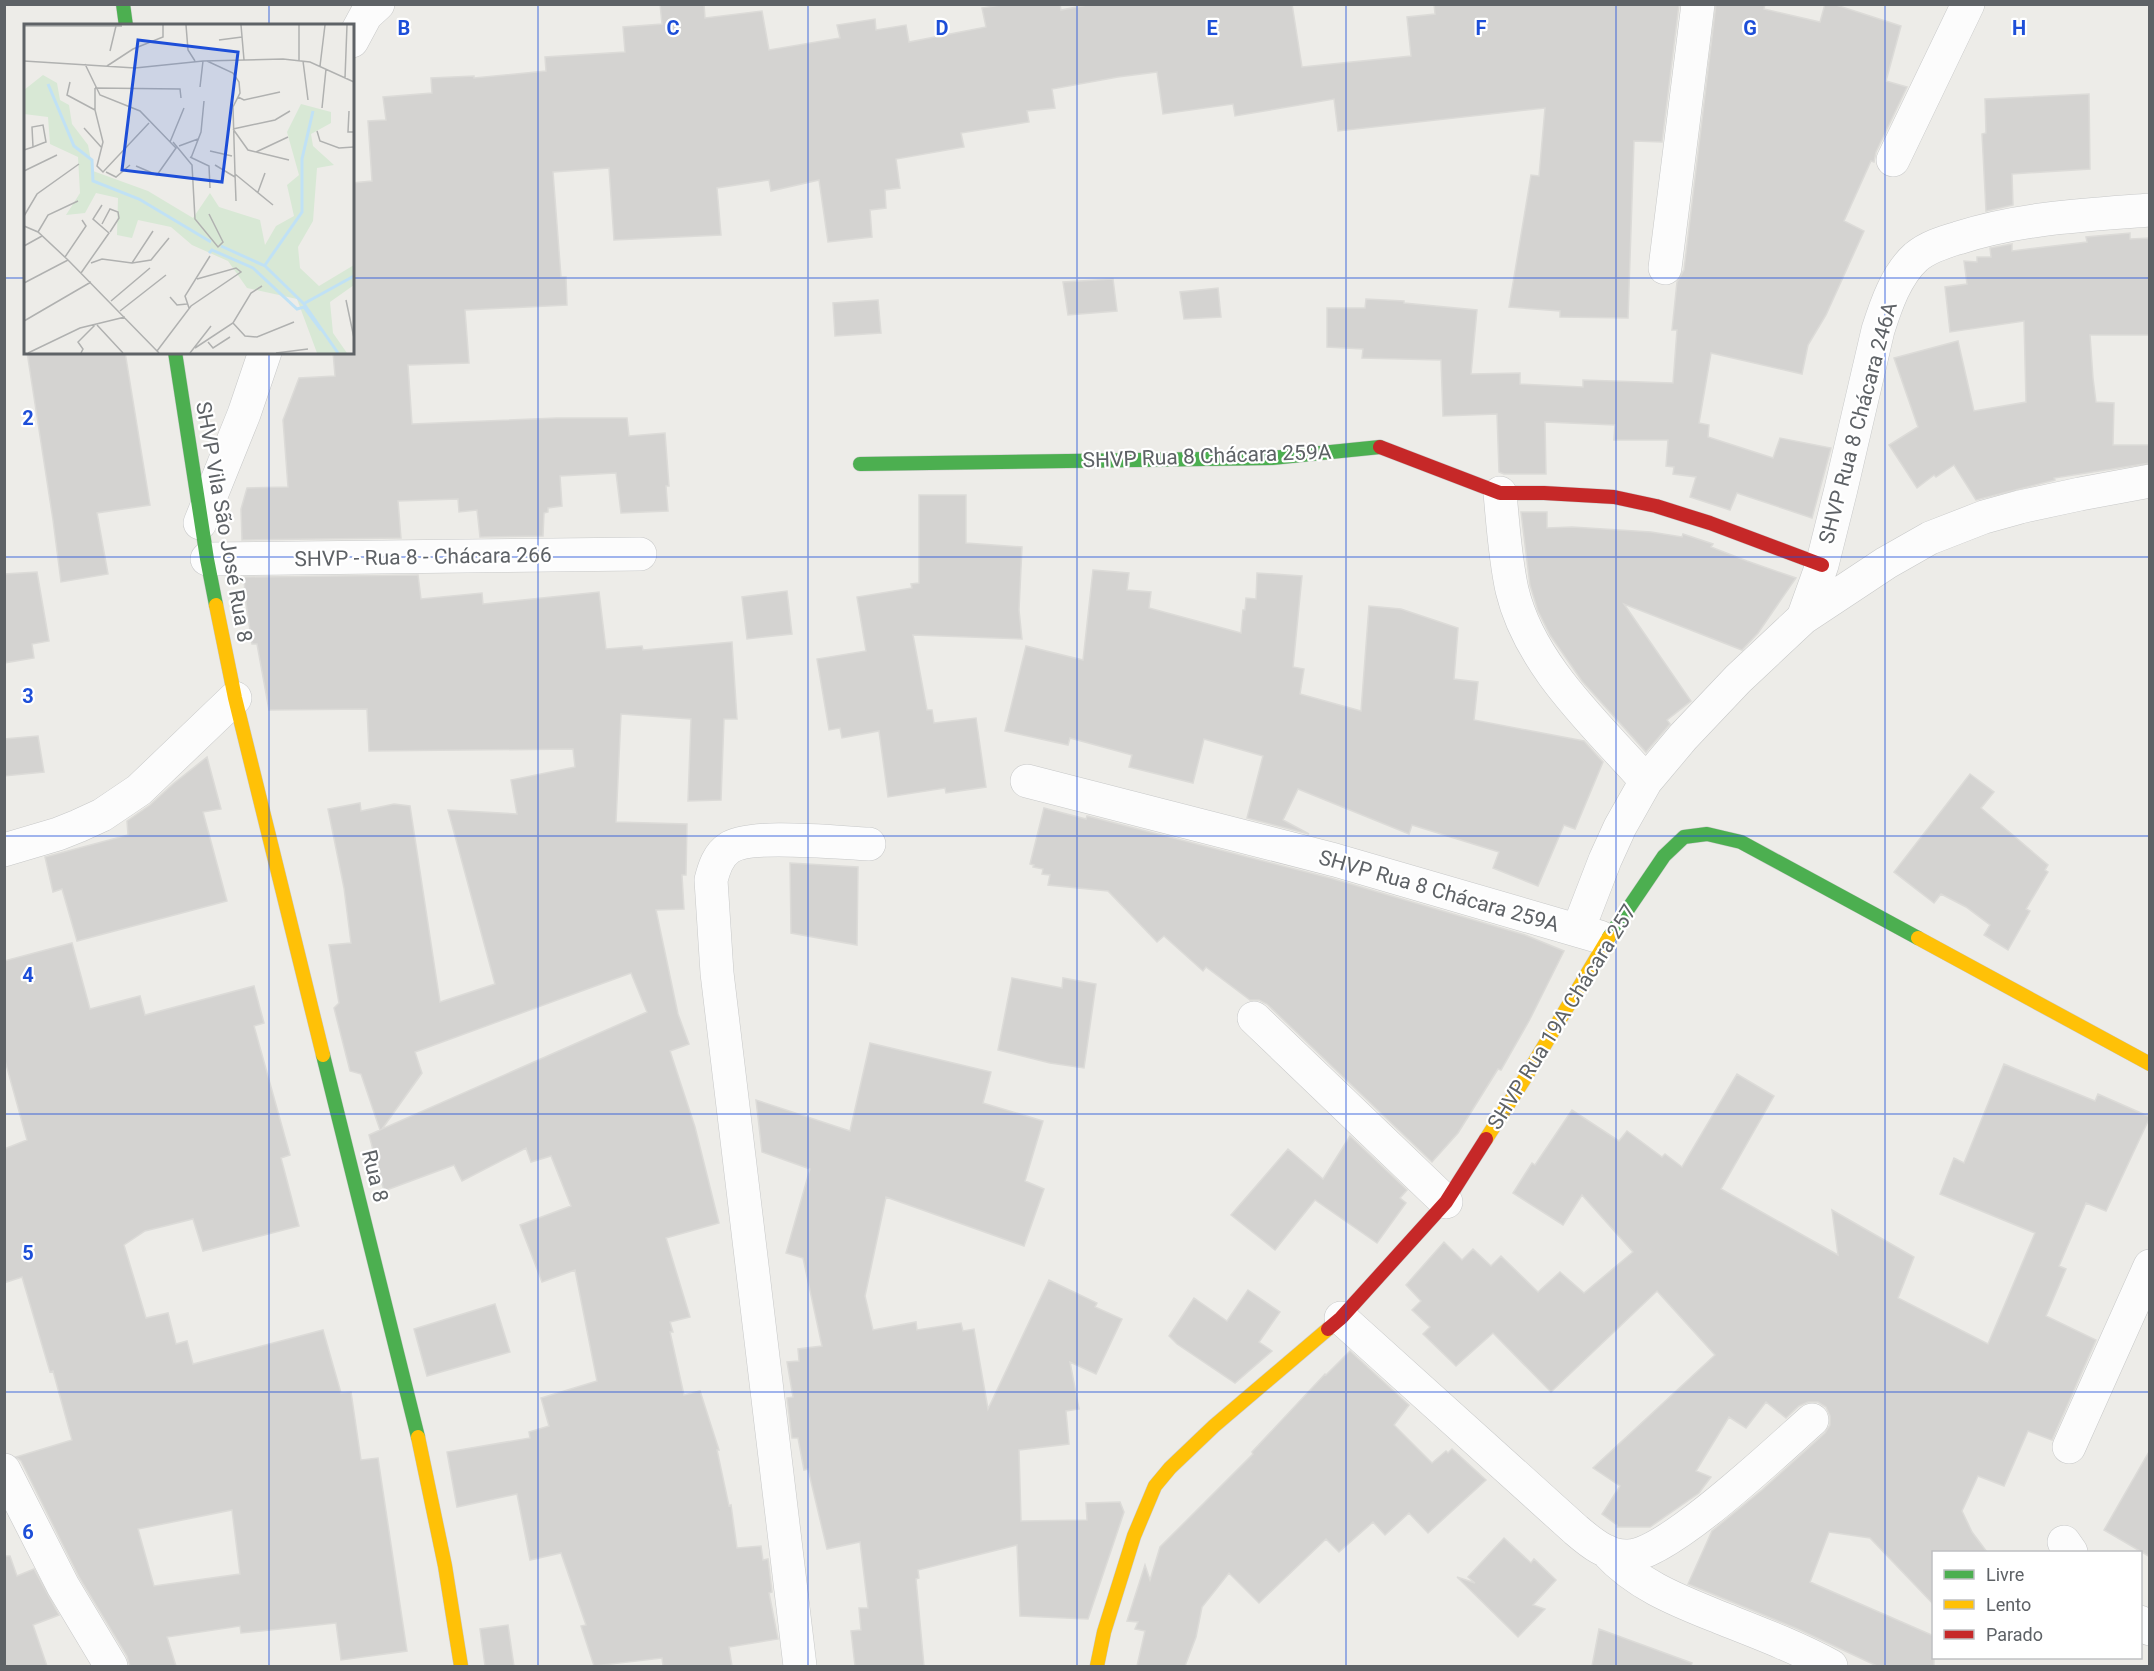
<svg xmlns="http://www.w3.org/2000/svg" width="2154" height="1671" viewBox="0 0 2154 1671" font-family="Roboto,sans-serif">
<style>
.building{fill:#d4d3d1;stroke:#dcdbd8;stroke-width:1.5;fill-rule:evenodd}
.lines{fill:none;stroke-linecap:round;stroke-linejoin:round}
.street-casing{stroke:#c7c8c8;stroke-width:34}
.fast-casing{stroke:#cacaca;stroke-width:15}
.slow-casing{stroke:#cacaca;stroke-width:15}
.jam-casing{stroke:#cacaca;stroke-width:15}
.street{stroke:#fcfcfc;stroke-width:33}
.fast{stroke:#4caf50;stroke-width:14}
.slow{stroke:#ffc107;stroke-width:14}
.jam{stroke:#c62828;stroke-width:14}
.grid{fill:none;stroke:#1d4ed8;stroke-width:1.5;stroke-opacity:0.55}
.labels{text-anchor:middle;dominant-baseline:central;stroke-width:4.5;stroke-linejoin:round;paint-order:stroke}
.street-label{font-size:21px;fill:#5e6266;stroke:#fff}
.inset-river{fill:none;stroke:#c0e1f5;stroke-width:3}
.inset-road{fill:none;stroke:#b0b1b0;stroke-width:1.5}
.view{fill:#1d4ed8;fill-opacity:0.15;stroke:#1d4ed8;stroke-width:3}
.inset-edge{fill:none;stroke:#5e6266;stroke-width:3}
.grid-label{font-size:20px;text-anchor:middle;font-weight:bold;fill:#1d4ed8;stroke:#fff;stroke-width:4.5;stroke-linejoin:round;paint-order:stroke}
</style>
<rect width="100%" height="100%" fill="#edece8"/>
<path class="building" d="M 660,4 L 704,4 L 705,18 L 762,11 L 769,50 L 840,38 L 837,25 L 875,19 L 876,30 L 906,25 L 909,42 L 986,27 L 982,8 L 1006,4 L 1060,4 L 1061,10 L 1092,4 L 1292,4 L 1302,67 L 1411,56 L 1407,17 L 1435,14 L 1434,4 L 1679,4 L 1662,142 L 1634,141 L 1628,318 L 1560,317 L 1560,311 L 1509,307 L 1531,175 L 1539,176 L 1545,108 L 1338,131 L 1334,99 L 1235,116 L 1233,104 L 1163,114 L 1157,72 L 1118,77 L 1052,89 L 1055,108 L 1027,111 L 1029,122 L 961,133 L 964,147 L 896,159 L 900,188 L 885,190 L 886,208 L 870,210 L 872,237 L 828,242 L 819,180 L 771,191 L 769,180 L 717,188 L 721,235 L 614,240 L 609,168 L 553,172 L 561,277 L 566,277 L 567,305 L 465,310 L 469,363 L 408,365 L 412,424 L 557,418 L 627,418 L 629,436 L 665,433 L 669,486 L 666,486 L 668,511 L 621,513 L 616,473 L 560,476 L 562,506 L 548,508 L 548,512 L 544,513 L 543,536 L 480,537 L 477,510 L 459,512 L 458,499 L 398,501 L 401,538 L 242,540 L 241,509 L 247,488 L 288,487 L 283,420 L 299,378 L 335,376 L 333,352 L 352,352 L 352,183 L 372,181 L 368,121 L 386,120 L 383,97 L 432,93 L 431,78 L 474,76 L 474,78 L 546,71 L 545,57 L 625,52 L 623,27 L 662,24 Z
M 1716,4 L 1765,4 L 1764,9 L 1820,22 L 1825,4 L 1833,4 L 1901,26 L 1886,81 L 1907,87 L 1876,152 L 1874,162 L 1871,161 L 1844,221 L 1864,231 L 1826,315 L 1808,345 L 1802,374 L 1711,353 L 1699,423 L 1709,425 L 1708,437 L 1773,458 L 1780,438 L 1831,448 L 1812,518 L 1737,493 L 1730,510 L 1690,497 L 1696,477 L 1673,474 L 1674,467 L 1666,466 L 1668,440 L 1614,440 L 1615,425 L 1545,422 L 1546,474 L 1504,474 L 1499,472 L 1497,414 L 1443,416 L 1441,360 L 1362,358 L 1363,349 L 1327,347 L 1327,308 L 1365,308 L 1366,299 L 1404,301 L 1404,303 L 1477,310 L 1471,374 L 1520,373 L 1520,384 L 1583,387 L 1583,380 L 1673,383 L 1677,330 L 1672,330 L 1677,282 L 1684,270 Z
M 2089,94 L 2090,169 L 2012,174 L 2013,205 L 1986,211 L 1982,134 L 1986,133 L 1985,99 Z
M 2130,233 L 2130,239 L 2150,238 L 2150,335 L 2090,335 L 2093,378 L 2096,402 L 2114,403 L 2113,445 L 2150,445 L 2150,463 L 2054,478 L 2055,480 L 1976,500 L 1954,465 L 1936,477 L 1934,475 L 1917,488 L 1889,445 L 1918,427 L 1894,358 L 1958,341 L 1974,411 L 2026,402 L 2024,321 L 1950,332 L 1945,287 L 1967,284 L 1964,261 L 1977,262 L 1977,257 L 1991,257 L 1990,248 L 2012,244 L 2012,251 L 2087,242 L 2086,237 Z
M 1113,279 L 1117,311 L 1068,315 L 1063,282 Z
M 1218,288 L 1221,317 L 1184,319 L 1180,292 Z
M 878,300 L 881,333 L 835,336 L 833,303 Z
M 27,352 L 125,352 L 150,505 L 97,513 L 108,574 L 61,582 L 53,520 Z
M 919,495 L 966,495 L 966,543 L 1022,547 L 1019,610 L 1022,639 L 913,635 L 927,710 L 932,710 L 934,723 L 976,718 L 986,787 L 946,793 L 945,788 L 888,797 L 879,731 L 842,738 L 840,728 L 829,730 L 817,659 L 866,651 L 857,597 L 912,588 L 911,584 L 919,583 Z
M 1521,512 L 1547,512 L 1547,528 L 1572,527 L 1651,532 L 1682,537 L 1683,534 L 1713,544 L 1711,547 L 1747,561 L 1796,578 L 1758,633 L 1742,650 L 1624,604 L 1691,701 L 1667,720 L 1670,724 L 1646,752 L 1582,681 L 1550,635 L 1538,611 L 1530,585 Z
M 1093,570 L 1129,573 L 1127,590 L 1151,592 L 1149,608 L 1241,633 L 1243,610 L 1245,610 L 1246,598 L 1256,599 L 1257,573 L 1302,576 L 1293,667 L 1304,669 L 1300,694 L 1361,711 L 1369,606 L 1401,609 L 1458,628 L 1454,679 L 1478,682 L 1474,720 L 1584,741 L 1603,762 L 1575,829 L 1564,825 L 1538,886 L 1493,868 L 1499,852 L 1412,825 L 1409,834 L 1298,789 L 1283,820 L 1309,834 L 1247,818 L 1263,756 L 1204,739 L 1193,783 L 1129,767 L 1132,755 L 1070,738 L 1068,745 L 1005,731 L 1026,646 L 1083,660 Z
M 37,572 L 49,641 L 32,644 L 34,658 L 4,663 L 4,574 Z
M 418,575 L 421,599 L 482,593 L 483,604 L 599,592 L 606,649 L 642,646 L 643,650 L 732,642 L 737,719 L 724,719 L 721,800 L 688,801 L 691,719 L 621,714 L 616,822 L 687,824 L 686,875 L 682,875 L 684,909 L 656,910 L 678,1014 L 689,1044 L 670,1051 L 695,1127 L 719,1223 L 666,1238 L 690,1317 L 670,1322 L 673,1332 L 670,1332 L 684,1395 L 700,1391 L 719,1450 L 717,1450 L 729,1506 L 731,1505 L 737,1548 L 761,1546 L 763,1560 L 768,1559 L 772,1592 L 769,1593 L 778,1639 L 729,1647 L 732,1666 L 663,1666 L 662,1658 L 594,1666 L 581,1626 L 586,1625 L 561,1553 L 530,1560 L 517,1494 L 457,1507 L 447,1452 L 530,1438 L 529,1432 L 549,1426 L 541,1398 L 597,1381 L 575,1270 L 542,1282 L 520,1225 L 571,1206 L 551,1156 L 531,1162 L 526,1148 L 462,1181 L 454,1165 L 384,1191 L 369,1135 L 380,1130 L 361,1074 L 350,1071 L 334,1008 L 339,1003 L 329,945 L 351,943 L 344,888 L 328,809 L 360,803 L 361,811 L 394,804 L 410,806 L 440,1002 L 495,984 L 448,810 L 517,814 L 511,780 L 575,767 L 573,749 L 369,751 L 367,709 L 269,710 L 257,644 L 252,644 L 245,596 L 244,577 ZM 631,973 L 647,1012 L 382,1129 L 422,1073 L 415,1052 Z
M 787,591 L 792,634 L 747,639 L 742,597 Z
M 38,736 L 44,772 L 4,776 L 4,739 Z
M 207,757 L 221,809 L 203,812 L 227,901 L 77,941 L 62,889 L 53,892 L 45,857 L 128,835 L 127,821 L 150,805 L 173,784 Z
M 1970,774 L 1994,792 L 1981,808 L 2048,865 L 2045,870 L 2048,872 L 2026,909 L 2030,911 L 2008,950 L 1984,935 L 1990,925 L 1966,907 L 1941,894 L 1934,903 L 1894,872 Z
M 1044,808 L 1086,819 L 1087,816 L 1330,878 L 1525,935 L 1564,951 L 1529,1021 L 1501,1070 L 1498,1069 L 1458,1133 L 1432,1162 L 1267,1004 L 1259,1000 L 1250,1000 L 1206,967 L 1203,971 L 1164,936 L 1157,942 L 1108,891 L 1048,885 L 1050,875 L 1042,874 L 1043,869 L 1033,867 L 1034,865 L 1030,864 Z
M 790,863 L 858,867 L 857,945 L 791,933 Z
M 72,943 L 90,1009 L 140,996 L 145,1015 L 254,986 L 264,1023 L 254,1026 L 290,1155 L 281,1158 L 299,1226 L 203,1251 L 193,1219 L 145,1231 L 124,1245 L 146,1318 L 168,1313 L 176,1344 L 187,1341 L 193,1364 L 323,1330 L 341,1393 L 351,1392 L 361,1460 L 378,1458 L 407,1651 L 341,1660 L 336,1623 L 241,1633 L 240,1626 L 167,1637 L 176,1666 L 130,1666 L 127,1656 L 79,1577 L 21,1461 L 16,1457 L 72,1440 L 53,1371 L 50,1372 L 22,1277 L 4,1283 L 4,1149 L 27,1140 L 4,1057 L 4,961 ZM 232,1510 L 240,1574 L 154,1586 L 138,1529 Z
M 1012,978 L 1062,988 L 1063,978 L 1096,984 L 1084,1068 L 1050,1063 L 998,1050 Z
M 870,1043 L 991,1072 L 983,1103 L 1043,1121 L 1025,1181 L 1044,1189 L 1024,1246 L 886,1197 L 865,1296 L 873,1330 L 916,1322 L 917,1330 L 961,1323 L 963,1331 L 974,1329 L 988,1409 L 1049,1280 L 1097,1303 L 1095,1307 L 1122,1319 L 1096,1374 L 1070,1362 L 1079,1409 L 1066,1411 L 1069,1444 L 1019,1450 L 1021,1521 L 1087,1520 L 1086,1503 L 1120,1502 L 1124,1512 L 1088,1619 L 1020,1616 L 1017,1545 L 918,1570 L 919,1578 L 916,1579 L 924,1666 L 855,1666 L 851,1631 L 861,1630 L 859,1608 L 868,1608 L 860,1542 L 827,1549 L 808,1469 L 804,1470 L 798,1438 L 792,1438 L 787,1398 L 793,1397 L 787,1362 L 799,1361 L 798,1349 L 822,1346 L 803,1258 L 786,1253 L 810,1169 L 762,1152 L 756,1100 L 850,1131 Z
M 2004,1064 L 2095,1101 L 2098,1094 L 2150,1117 L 2106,1211 L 2086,1203 L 2059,1266 L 2066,1269 L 2046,1316 L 2096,1340 L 2052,1440 L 2028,1431 L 2004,1486 L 1978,1476 L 1962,1511 L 1972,1532 L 1987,1552 L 1934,1552 L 1934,1605 L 1870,1538 L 1829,1532 L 1810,1582 L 1934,1636 L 1934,1666 L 1877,1666 L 1798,1629 L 1688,1584 L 1712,1531 L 1762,1490 L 1825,1433 L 1830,1425 L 1830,1416 L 1826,1407 L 1818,1402 L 1808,1402 L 1799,1406 L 1786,1418 L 1766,1402 L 1746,1428 L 1729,1417 L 1696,1471 L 1711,1477 L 1699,1493 L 1650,1527 L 1617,1527 L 1617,1525 L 1602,1514 L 1620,1486 L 1593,1468 L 1715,1355 L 1657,1291 L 1551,1392 L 1493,1333 L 1456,1366 L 1423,1334 L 1430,1327 L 1412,1310 L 1421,1301 L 1406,1285 L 1444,1242 L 1462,1260 L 1473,1249 L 1491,1266 L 1501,1256 L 1538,1292 L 1560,1272 L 1584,1293 L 1633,1252 L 1582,1195 L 1563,1225 L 1513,1193 L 1532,1163 L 1535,1165 L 1572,1110 L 1619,1141 L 1627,1131 L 1662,1157 L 1665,1154 L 1682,1167 L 1737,1074 L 1774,1096 L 1721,1189 L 1838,1255 L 1832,1210 L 1914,1257 L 1898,1298 L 1988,1344 L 2035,1233 L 1940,1194 L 1954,1158 L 1964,1163 Z
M 1350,1136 L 1407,1190 L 1400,1198 L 1406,1203 L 1377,1243 L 1315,1200 L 1275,1250 L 1231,1215 L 1288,1149 L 1323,1179 Z
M 1248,1290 L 1280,1312 L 1259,1342 L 1272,1351 L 1235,1383 L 1177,1344 L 1169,1336 L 1194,1298 L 1227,1321 Z
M 495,1304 L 510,1352 L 427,1376 L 414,1329 Z
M 1350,1351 L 1409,1405 L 1394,1425 L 1432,1463 L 1446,1451 L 1448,1453 L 1452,1449 L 1486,1480 L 1428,1533 L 1409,1513 L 1385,1535 L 1373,1522 L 1339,1552 L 1326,1539 L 1259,1603 L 1229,1573 L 1202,1607 L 1196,1637 L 1185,1666 L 1137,1666 L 1145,1631 L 1135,1629 L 1138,1622 L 1127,1621 L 1145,1565 L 1150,1580 L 1160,1547 L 1253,1454 L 1252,1452 L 1325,1374 L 1326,1375 Z
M 2150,1450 L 2150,1557 L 2104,1530 Z
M 1504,1538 L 1531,1563 L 1534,1559 L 1556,1580 L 1533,1605 L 1545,1609 L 1518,1637 L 1457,1577 L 1475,1583 L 1468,1577 Z
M 4,1556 L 10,1556 L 17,1576 L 34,1569 L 59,1615 L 33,1625 L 47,1666 L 4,1666 Z
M 508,1625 L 514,1666 L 485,1666 L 480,1629 Z
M 1599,1629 L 1692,1663 L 1691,1666 L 1592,1666 Z"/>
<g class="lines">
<g class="street-casing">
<path id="street" d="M 352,41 L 366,15 L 378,4
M 1893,160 L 1968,4
M 1665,268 L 1698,4
M 1500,493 C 1503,525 1505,558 1512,590 C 1530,666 1596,724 1646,781
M 200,523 L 244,414 L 265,352
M 207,559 L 640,554
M 1803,618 L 1822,565 L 1841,489 L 1878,330 C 1886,305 1896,275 1916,257 C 1928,247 1944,242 1958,238 C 2020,218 2085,215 2150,210
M 1027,781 L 1335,860 L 1600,937
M 4,850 L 58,834 L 78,826 L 102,815 L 139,790 L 235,698
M 1578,930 L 1605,860 L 1620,827 L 1646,781 L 1683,737 L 1738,679 L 1803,618 L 1886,563 L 1930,538 L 1984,517 L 2020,507 L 2080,494 L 2150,481
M 1254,1018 L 1446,1202
M 1341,1318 L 1576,1530 C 1590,1542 1608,1557 1628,1556 C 1668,1555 1778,1450 1812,1420
M 2069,1447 L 2150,1266
M 4,1470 L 63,1586 L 111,1666
M 2064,1542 L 2071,1552
M 1606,1551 C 1638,1586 1679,1601 1721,1618 C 1759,1633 1796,1647 1831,1666
M 2140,1622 L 2150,1629
M 800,1666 L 717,973 L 711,880 C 714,868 718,855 729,848 C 749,833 840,843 869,844"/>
</g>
<g class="fast-casing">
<path id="fast" d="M 123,4 L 126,26
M 175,352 L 207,559 L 216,605
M 860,464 L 1272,458 L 1380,447
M 1609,937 L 1664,856 L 1684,837 L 1707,834 L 1741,842 L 1918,938
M 323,1055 L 418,1437"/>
</g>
<g class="slow-casing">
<path id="slow" d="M 216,605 L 235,698 L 323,1055
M 1918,938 L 2150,1064
M 1486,1139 L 1525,1078 L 1609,937
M 418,1437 L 445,1566 L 461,1666
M 1097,1666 L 1104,1632 L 1134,1536 L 1155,1486 L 1170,1468 L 1214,1426 L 1328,1329"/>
</g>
<g class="jam-casing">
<path id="jam" d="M 1380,447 L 1500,493 L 1544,493 L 1614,497 L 1656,506 L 1710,523 L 1822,565
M 1328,1329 L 1341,1318 L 1446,1202 L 1486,1139"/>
</g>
<use href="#street" class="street"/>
<use href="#fast" class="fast"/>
<use href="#slow" class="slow"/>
<use href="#jam" class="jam"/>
</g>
<path class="grid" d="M 269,4 L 269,26M 538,4 L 538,1666M 808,4 L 808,1666M 1077,4 L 1077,1666M 1346,4 L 1346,1666M 1616,4 L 1616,1666M 1885,4 L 1885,1666M 4,278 L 26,278M 352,278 L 2150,278M 269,352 L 269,1666M 4,557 L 2150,557M 4,836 L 2150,836M 4,1114 L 2150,1114M 4,1392 L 2150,1392"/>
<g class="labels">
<g class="street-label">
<text transform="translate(1858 423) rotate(-75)">SHVP Rua 8 Chácara 246A</text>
<text transform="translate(1207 456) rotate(-2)">SHVP Rua 8 Chácara 259A</text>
<text transform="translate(224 522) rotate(80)">SHVP Vila São José Rua 8</text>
<text transform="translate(423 557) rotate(-1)">SHVP - Rua 8 - Chácara 266</text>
<text transform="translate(1439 891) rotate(16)">SHVP Rua 8 Chácara 259A</text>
<text transform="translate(1562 1017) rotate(-58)">SHVP Rua 19A Chácara 257</text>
<text transform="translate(375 1176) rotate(76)">Rua 8</text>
</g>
</g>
<g transform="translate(24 24)">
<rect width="330" height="330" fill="#edece8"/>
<path d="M 19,51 L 33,59 L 36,76 L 45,81 L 48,100 L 64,121 L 69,147 L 124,167 L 169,194 L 186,169 L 195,183 L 236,196 L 241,221 L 252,202 L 270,192 L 263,161 L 275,151 L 263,108 L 277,80 L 307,88 L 307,99 L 287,110 L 289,122 L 310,141 L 293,144 L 289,197 L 274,223 L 276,244 L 295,262 L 330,241 L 330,261 L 306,278 L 309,309 L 323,329 L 293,329 L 273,275 L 223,264 L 204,237 L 168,221 L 147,203 L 114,196 L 108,214 L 93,211 L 94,174 L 72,169 L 61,189 L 42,191 L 56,169 L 54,133 L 26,120 L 24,93 L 0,90 L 0,66 Z" fill="#d8e8d5"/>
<path class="inset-river" d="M 24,60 L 50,122 L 68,136 L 69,157 L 115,175 L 187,218M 197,222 L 241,242 L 280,280 L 314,329M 185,229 L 188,226 L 229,244 L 273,285 L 280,283 L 297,306M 241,241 L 278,188 L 278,135 L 289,87M 281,279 L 330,252"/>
<path class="inset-road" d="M 162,1 L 164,26 L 171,37M 217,1 L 220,36M 0,2 L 98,2M 195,16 L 218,13M 86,27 L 92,2M 0,37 L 111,44 L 179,37 L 259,35 L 286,38 L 330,58M 183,37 L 209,49 L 215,58 L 216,69 L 209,83 L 211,150M 275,37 L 275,1M 279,37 L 284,76M 61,40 L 76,71 L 116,87 L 152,124 L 133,151 L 112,142M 83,42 L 109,25 L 139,13 L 139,1M 296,42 L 301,1M 321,54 L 323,1M 46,58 L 43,71 L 71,86M 176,63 L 179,37M 71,64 L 71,86 L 79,118 L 73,142 L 79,148 L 125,99M 71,64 L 156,65 L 157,74M 214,73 L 220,76 L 256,68M 298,84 L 302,45M 325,87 L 324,108 L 330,108M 60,104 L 78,124M 209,105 L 224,126 L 265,136M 209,105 L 251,96 L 266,87M 293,107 L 296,117 L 315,124 L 330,123M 146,118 L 160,84M 149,118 L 168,141 L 171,195 L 194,223 L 199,218 L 185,190M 155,122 L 174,115M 0,126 L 9,123 L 19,119 L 22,118 L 19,101 L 8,103 L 9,123M 186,127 L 208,132M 232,128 L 264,113M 166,133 L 185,142 L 186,164M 167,134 L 177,108 L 180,77M 191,141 L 211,153M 0,147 L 33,131M 82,148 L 92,153 L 106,141M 211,150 L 249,181M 211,150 L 212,177M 234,168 L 241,149M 0,192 L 13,170 L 55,140M 78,200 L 86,185 L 94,188 L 95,194 L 86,208M 0,202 L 14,208 L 44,236 L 135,329M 14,208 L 24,191 L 54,177M 0,222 L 18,212M 41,233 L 62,202 L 58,196M 67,239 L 78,235 L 108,239 L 127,236 L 145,214M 108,239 L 129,207M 57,249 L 85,209 L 69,195 L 78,181M 0,259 L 44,236M 146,273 L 153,281 L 163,280M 322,276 L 330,314M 87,277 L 126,244M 165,284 L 161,272 L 186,232M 96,287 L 142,251M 0,297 L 67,258M 209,299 L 221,312 L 233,313 L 270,298M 73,301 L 99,329M 184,318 L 189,324 L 206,313M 171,324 L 209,299 L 227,269 L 238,262M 133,327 L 167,282 L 217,248 L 212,244 L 173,255M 4,329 L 56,304 L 101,293M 57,329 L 59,325 L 54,318 L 71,301M 166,329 L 187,302M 252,329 L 284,325"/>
<path class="view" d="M 114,16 L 214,28 L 198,158 L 98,146 Z"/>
<rect width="330" height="330" class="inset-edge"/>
</g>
<g class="grid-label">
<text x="404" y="35">B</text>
<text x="673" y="35">C</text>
<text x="942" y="35">D</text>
<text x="1212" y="35">E</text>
<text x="1481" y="35">F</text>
<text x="1750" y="35">G</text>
<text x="2019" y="35">H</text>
<text x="28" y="425">2</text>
<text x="28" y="703">3</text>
<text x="28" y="982">4</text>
<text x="28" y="1260">5</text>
<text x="28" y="1539">6</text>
</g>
<rect width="2154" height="1671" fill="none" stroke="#5e6266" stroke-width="12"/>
<rect x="1932" y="1551" width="210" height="108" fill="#ffffff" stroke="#bfc0c2" stroke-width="1.5"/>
<rect x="1944" y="1570" width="30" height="9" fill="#4caf50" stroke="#bfc0c2" stroke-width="1.5"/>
<text x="1986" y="1581" font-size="18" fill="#5e6266">Livre</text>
<rect x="1944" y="1600" width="30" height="9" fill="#ffc107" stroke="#bfc0c2" stroke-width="1.5"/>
<text x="1986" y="1611" font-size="18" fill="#5e6266">Lento</text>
<rect x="1944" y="1630" width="30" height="9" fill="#c62828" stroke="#bfc0c2" stroke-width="1.5"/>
<text x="1986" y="1641" font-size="18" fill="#5e6266">Parado</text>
</svg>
